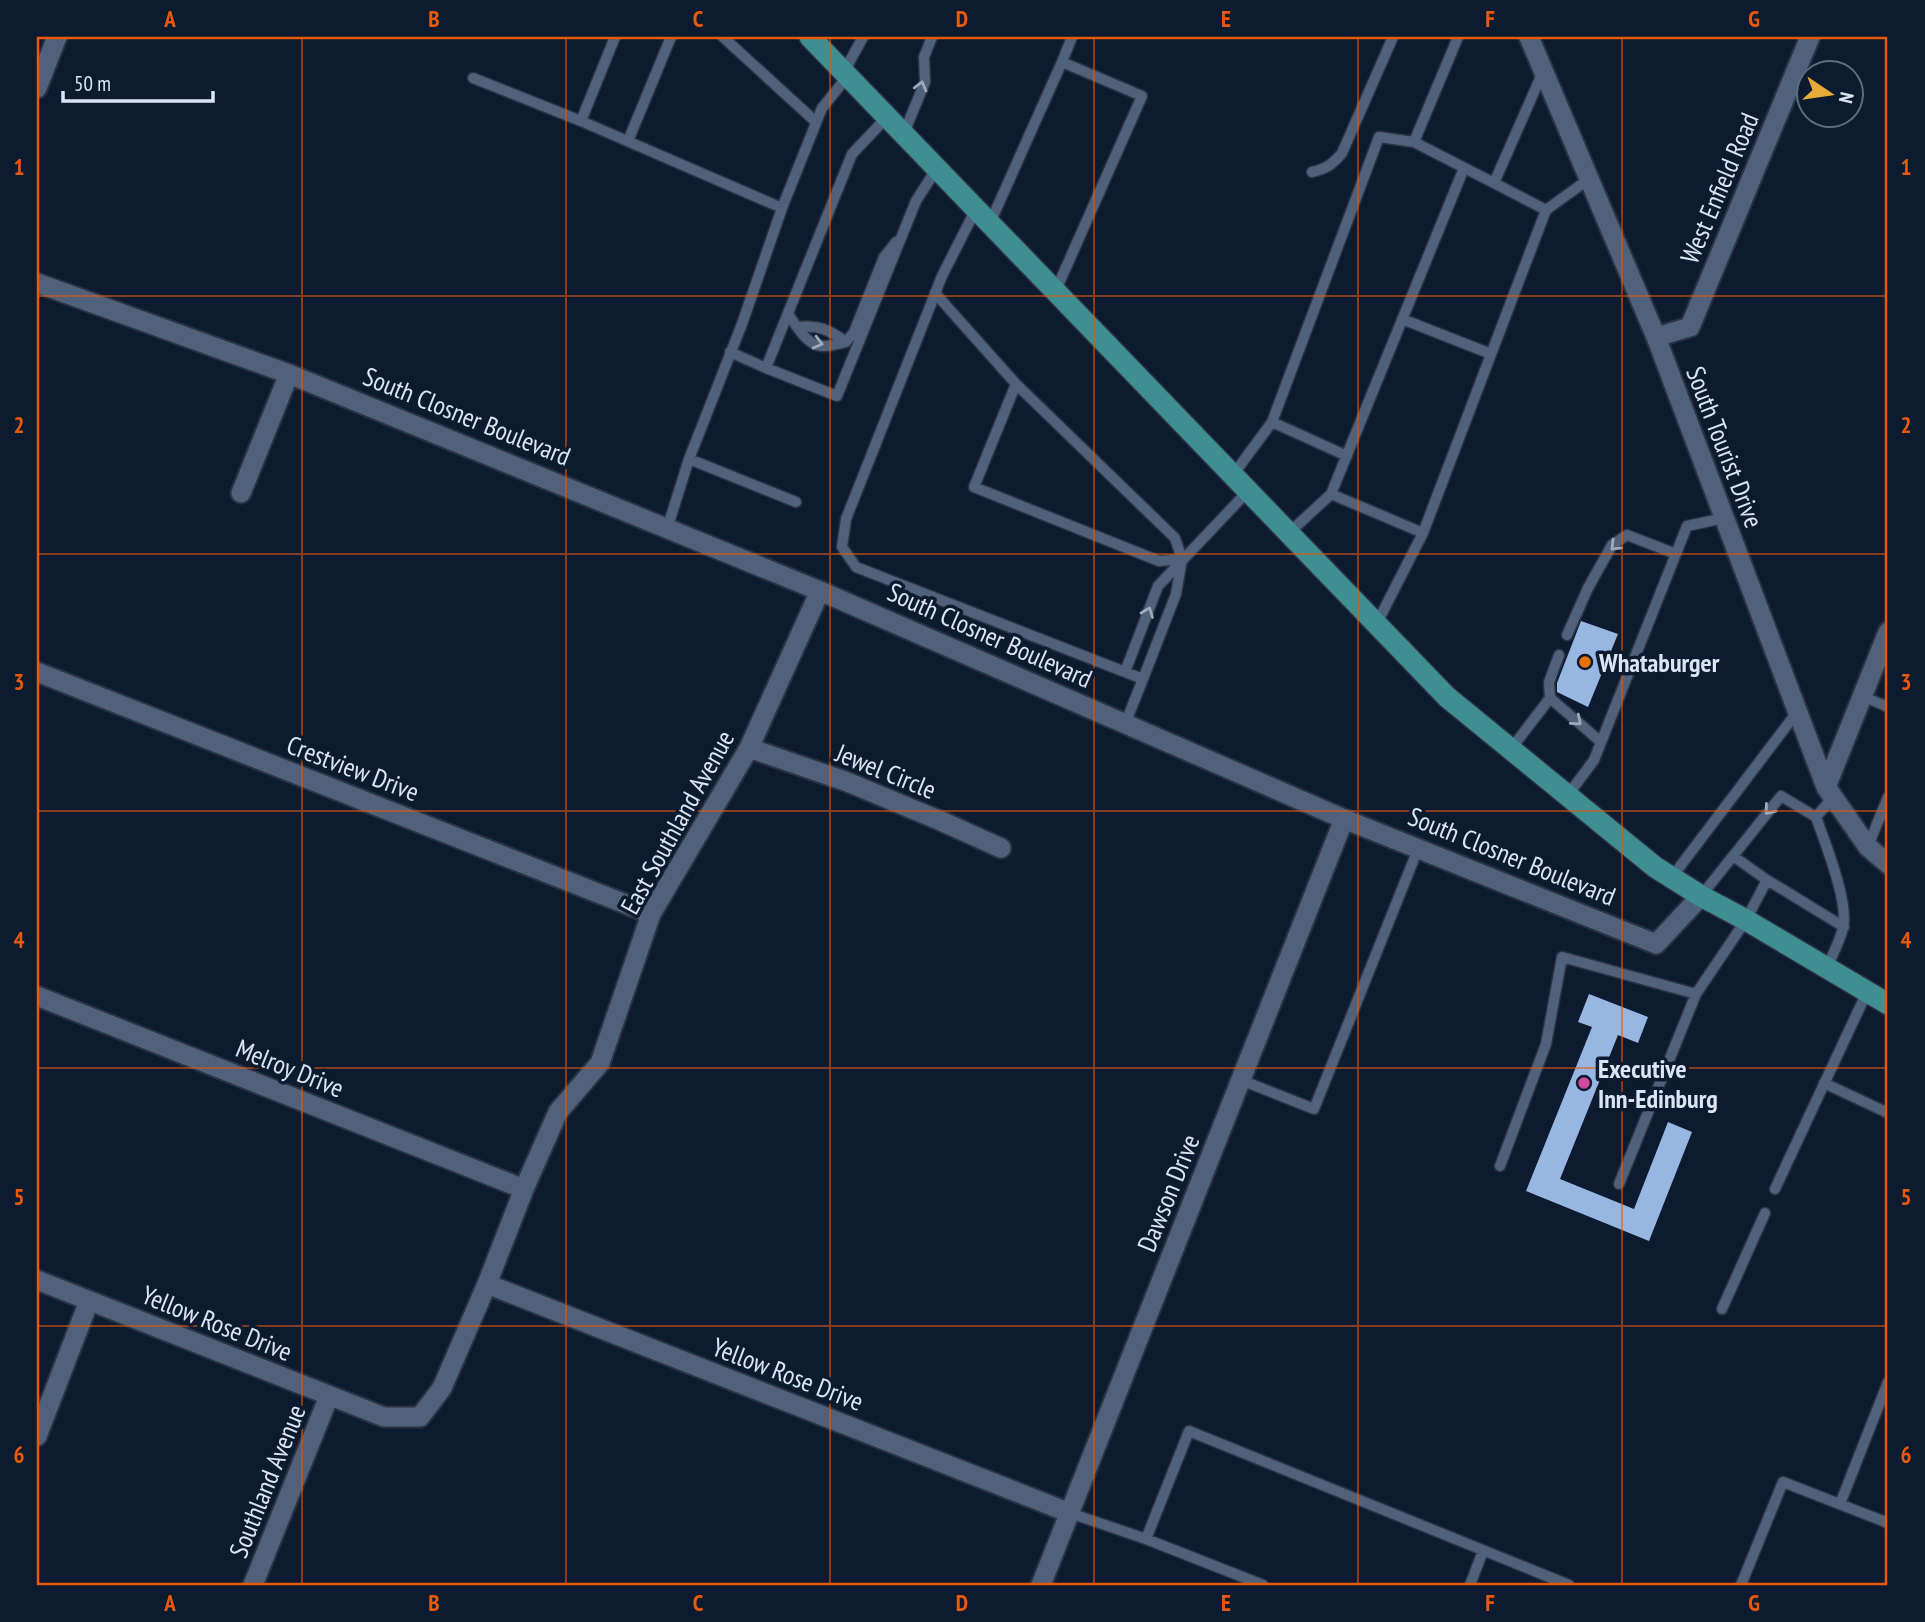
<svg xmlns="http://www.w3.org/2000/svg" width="1925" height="1622" viewBox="0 0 1925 1622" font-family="'PT Sans Narrow',sans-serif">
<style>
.building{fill:#97b6e1}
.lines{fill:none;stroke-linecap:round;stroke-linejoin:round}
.lane-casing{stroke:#2c3243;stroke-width:13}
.street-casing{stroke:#2c3243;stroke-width:23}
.primary-casing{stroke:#2c3243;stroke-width:24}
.lane{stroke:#50617b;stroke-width:10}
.street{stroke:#50617b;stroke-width:19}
.primary{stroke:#3f8f92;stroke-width:21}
.oneway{stroke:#9caabe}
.grid{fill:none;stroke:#e8590c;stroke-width:2;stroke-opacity:0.55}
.food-dot{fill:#e8710a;stroke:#0d1b30;stroke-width:2.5}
.hotel-dot{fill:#d1479c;stroke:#0d1b30;stroke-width:2.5}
.labels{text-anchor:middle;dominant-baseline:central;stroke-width:7;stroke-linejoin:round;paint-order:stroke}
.street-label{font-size:26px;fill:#dbe5f4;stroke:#0d1b30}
.poi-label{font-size:26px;font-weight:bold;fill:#dbe5f4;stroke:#0d1b30;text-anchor:start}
.neatline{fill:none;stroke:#e8590c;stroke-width:2.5}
.grid-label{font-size:23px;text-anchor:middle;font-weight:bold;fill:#e8590c}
</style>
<rect width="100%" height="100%" fill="#0d1b30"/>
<path class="building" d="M 1581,621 L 1618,634 L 1588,707 L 1557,692 L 1557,683 Z
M 1589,994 L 1648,1017 L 1638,1043 L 1618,1035 L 1560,1179 L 1634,1209 L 1668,1122 L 1692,1132 L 1649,1241 L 1526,1191 L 1592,1027 L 1578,1022 Z"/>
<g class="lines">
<g class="lane-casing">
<path id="lane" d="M 615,37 L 581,121 L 782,208 L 822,108 L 848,76
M 723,37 L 816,122
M 1062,62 L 1072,37
M 844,72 L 863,37
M 473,78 L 581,121
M 887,117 L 852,154 L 766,368 L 837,396 L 916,201 L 937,168
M 904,133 L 925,82 L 924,57 L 932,37
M 628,141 L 671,37
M 1414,142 L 1494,183 L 1542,74
M 1312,172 C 1326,169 1333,164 1342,153 L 1393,37
M 1494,183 L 1546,210
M 976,209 L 942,276 L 933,299 L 846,519 L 842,547 L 856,567 L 1143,679 L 1176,594 L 1182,559 L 1175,538 L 1016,384 L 974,487 L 1159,561 L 1182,559
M 990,223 L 1062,62 L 1142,96 L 1056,290
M 935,293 L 1016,384
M 788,314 L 797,327 C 819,325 828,329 846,342 L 854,332 L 884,257 L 896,242
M 1402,319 L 1491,354
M 797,327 C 812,349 821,349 846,342
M 730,352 L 766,368
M 1272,422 L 1347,456
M 689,459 L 796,502
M 1233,475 L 1272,422 L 1379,137 L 1414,142 L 1458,37
M 1331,494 L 1423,533 L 1377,623
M 667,529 L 689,459 L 742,324 L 782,208
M 1289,533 L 1331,494 L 1464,168
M 1423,533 L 1546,210 L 1589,179
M 1567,635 L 1588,588 L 1612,545 L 1627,535 L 1676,554
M 1559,655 L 1549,682 L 1550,698 L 1601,742
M 1125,672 L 1158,586 L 1248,491
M 1862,696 L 1888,707
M 1125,724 L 1143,679
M 1511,749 L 1550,698
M 1568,795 L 1594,760 L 1687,526 L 1724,518
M 1868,846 L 1888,797
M 1733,856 L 1767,880 L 1844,927
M 1672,877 L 1797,712
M 1701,896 L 1781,796 L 1816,817
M 1827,968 C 1832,955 1840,941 1843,928 C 1849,902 1825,843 1816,817 L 1833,797
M 1241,1080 L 1314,1109 L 1418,849
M 1824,1083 L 1888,1113
M 1500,1166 L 1546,1044 L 1562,957 L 1696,994
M 1619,1184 L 1696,994 L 1746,920 L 1767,880
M 1775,1189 L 1867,992
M 1722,1309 L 1765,1213
M 1840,1504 L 1888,1382
M 1070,1513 L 1146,1539 L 1189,1431 L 1569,1585
M 1146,1539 L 1263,1585
M 1470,1585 L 1483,1551
M 1741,1585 L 1783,1482 L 1888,1523"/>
</g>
<g class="street-casing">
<path id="street" d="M 1529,37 L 1656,337 L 1826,787 L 1868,847 L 1888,864
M 37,88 L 57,37
M 37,283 L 289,374 L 820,591 L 1344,819 L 1656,944 L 1701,896
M 1656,337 L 1690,327 L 1810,37
M 241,493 L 289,374
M 37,672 L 651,914
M 749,748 L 845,781 L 941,821 L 1001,848
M 1826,787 L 1888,632
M 37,996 L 524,1189
M 37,1280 L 384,1417 L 420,1417 L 442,1388 L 487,1284 L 524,1189 L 558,1112 L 600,1063 L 651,914 L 749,748 L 820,591
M 487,1284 L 1070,1513
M 37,1436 L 89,1301
M 253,1585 L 329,1396
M 1041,1585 L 1344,819"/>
</g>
<g class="primary-casing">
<path id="primary" d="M 810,37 L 1447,697 L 1655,867 L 1701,896 L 1746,920 L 1888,1004"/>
</g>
<use href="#lane" class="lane"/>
<use href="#street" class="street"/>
<use href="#primary" class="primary"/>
</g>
<defs><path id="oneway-chevron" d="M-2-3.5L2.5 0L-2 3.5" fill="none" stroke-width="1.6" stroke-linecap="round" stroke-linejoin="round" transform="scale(1.75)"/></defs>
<g class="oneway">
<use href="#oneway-chevron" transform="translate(921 86) rotate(-75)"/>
<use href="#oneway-chevron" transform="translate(818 343) rotate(14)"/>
<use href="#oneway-chevron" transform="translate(1615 546) rotate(135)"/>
<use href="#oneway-chevron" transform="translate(1148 612) rotate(-69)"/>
<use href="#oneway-chevron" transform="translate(1577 721) rotate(40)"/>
<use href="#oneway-chevron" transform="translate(1769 810) rotate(129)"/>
</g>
<path class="grid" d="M 302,37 L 302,1585M 566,37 L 566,1585M 830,37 L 830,1585M 1094,37 L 1094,1585M 1358,37 L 1358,1585M 1622,37 L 1622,1585M 37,296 L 1888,296M 37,554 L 1888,554M 37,811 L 1888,811M 37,1068 L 1888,1068M 37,1326 L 1888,1326"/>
<circle class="food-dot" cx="1585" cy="662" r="7"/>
<circle class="hotel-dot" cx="1584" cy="1083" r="7"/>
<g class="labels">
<g class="street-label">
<text transform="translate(1719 188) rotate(-67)">West Enfield Road</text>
<text transform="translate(467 416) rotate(22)">South Closner Boulevard</text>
<text transform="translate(1725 447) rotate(69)">South Tourist Drive</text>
<text transform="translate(990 635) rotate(24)">South Closner Boulevard</text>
<text transform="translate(353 768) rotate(21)">Crestview Drive</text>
<text transform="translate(886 771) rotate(22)">Jewel Circle</text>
<text transform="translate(677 822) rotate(-61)">East Southland Avenue</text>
<text transform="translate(1512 856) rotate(22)">South Closner Boulevard</text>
<text transform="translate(290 1068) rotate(22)">Melroy Drive</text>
<text transform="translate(1168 1193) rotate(-68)">Dawson Drive</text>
<text transform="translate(217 1323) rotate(22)">Yellow Rose Drive</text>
<text transform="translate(788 1374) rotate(21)">Yellow Rose Drive</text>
<text transform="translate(267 1481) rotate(-68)">Southland Avenue</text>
</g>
<g class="poi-label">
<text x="1599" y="662">Whataburger</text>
<text x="1598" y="1068">Executive<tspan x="1598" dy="30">Inn-Edinburg</tspan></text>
</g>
</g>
<rect width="1925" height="1622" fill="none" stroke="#0d1b30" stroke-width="77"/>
<g transform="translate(1830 94) rotate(103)"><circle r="33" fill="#0d1b30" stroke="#5f6c7e" stroke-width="2"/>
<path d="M0-5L12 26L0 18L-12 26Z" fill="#e9ab38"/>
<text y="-10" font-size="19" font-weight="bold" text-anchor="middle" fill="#dbe5f4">N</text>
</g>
<path d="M63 91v10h150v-10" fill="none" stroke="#dbe5f4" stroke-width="3.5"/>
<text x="74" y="91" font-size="21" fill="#dbe5f4" stroke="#0d1b30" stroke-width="5" paint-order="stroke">50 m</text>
<rect x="38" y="38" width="1848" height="1546" class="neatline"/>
<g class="grid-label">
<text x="170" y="27">A</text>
<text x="434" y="27">B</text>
<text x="698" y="27">C</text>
<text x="962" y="27">D</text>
<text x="1226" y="27">E</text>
<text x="1490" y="27">F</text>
<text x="1754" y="27">G</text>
<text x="19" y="175">1</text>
<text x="1906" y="175">1</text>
<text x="19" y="433">2</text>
<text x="1906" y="433">2</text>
<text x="19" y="690">3</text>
<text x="1906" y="690">3</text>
<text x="19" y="948">4</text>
<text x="1906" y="948">4</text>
<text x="19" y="1205">5</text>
<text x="1906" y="1205">5</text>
<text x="19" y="1463">6</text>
<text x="1906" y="1463">6</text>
<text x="170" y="1611">A</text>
<text x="434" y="1611">B</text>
<text x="698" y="1611">C</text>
<text x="962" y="1611">D</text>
<text x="1226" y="1611">E</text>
<text x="1490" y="1611">F</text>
<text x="1754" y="1611">G</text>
</g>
</svg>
